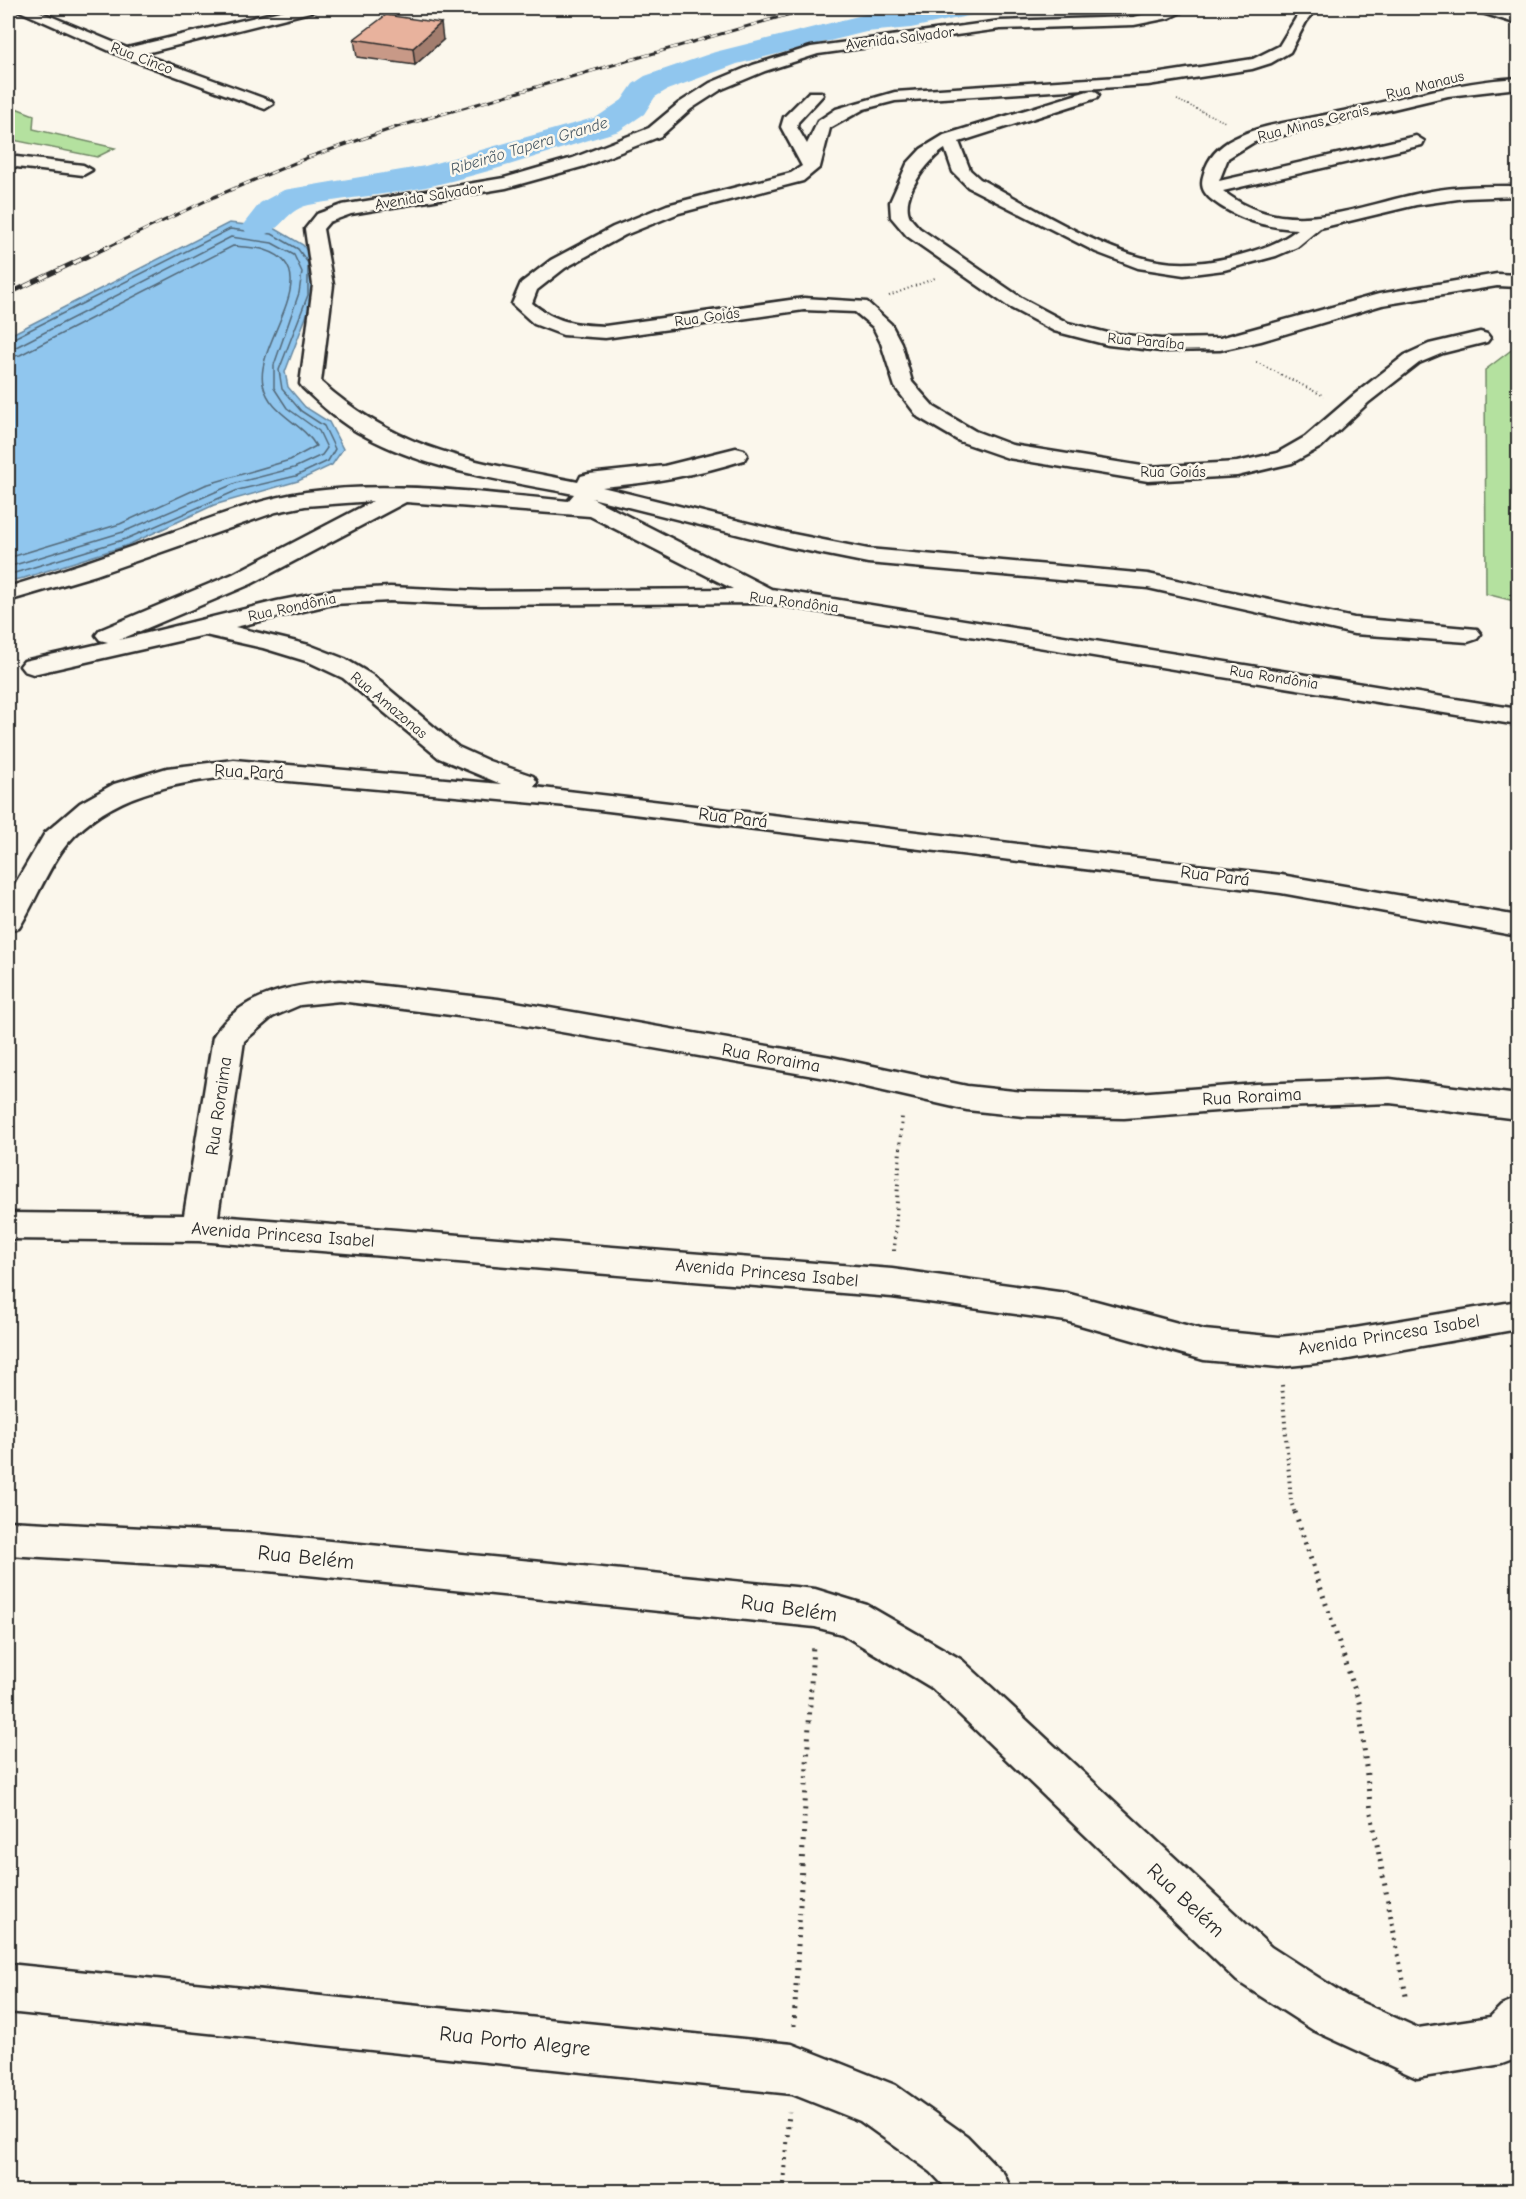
<svg xmlns="http://www.w3.org/2000/svg" width="1526" height="2199" viewBox="0 0 1526 2199" font-family="'Comic Neue',sans-serif">
<style>
.green{fill:#b4e19f;stroke:#708665;stroke-width:1.5}
.water{fill:#90c6ee;stroke:#6888a0;stroke-width:1.5}
.lines{fill:none;stroke-linecap:round;stroke-linejoin:round}
.shore{stroke:#536979;stroke-width:1.5}
.river{fill:#90c6ee;fill-rule:evenodd}
.minor-casing{stroke:#2b2b2b;stroke-width:5}
.path-far3{stroke:#2b2b2b;stroke-width:1.5;stroke-dasharray:1 2;stroke-linecap:butt}
.path-far2{stroke:#2b2b2b;stroke-width:2;stroke-dasharray:1 3;stroke-linecap:butt}
.path-far1{stroke:#2b2b2b;stroke-width:4;stroke-dasharray:1.5 4.5;stroke-linecap:butt}
.path{stroke:#2b2b2b;stroke-width:5;stroke-dasharray:2 6;stroke-linecap:butt}
.minor{fill:#fbf7ec;fill-rule:evenodd}
.rail-far1-casing{stroke:#2b2b2b;stroke-width:3}
.rail-casing{stroke:#2b2b2b;stroke-width:4.5}
.rail-far1{stroke:#fbf7ec;stroke-width:2;stroke-dasharray:7;stroke-linecap:butt}
.rail{stroke:#fbf7ec;stroke-width:3;stroke-dasharray:9;stroke-linecap:butt}
.wall{fill:#c89987;stroke:#2b2b2b;stroke-width:1.5}
.shaded-wall{fill:#a27d6e;stroke:#2b2b2b;stroke-width:1.5}
.building{fill:#e8b29d;stroke:#2b2b2b;stroke-width:1.5}
.labels{text-anchor:middle;dominant-baseline:central;stroke-width:5;stroke-linejoin:round;paint-order:stroke}
.far-street-label{font-size:15px;fill:#2b2b2b;stroke:#fbf7ec}
.far-water-label{font-size:16px;font-style:italic;fill:#495a66;stroke:#fbf7ec}
.street-label{font-size:18px;fill:#2b2b2b;stroke:#fbf7ec}
.near-street-label{font-size:21px;fill:#2b2b2b;stroke:#fbf7ec}
</style>
<rect width="100%" height="100%" fill="#fbf7ec"/>
<filter id="ink" filterUnits="userSpaceOnUse"><feTurbulence type="fractalNoise" baseFrequency=".0167" numOctaves="2"/><feDisplacementMap in="SourceGraphic" scale="12" xChannelSelector="R" yChannelSelector="G"/><feConvolveMatrix kernelMatrix="1 2 1 2 8 2 1 2 1" color-interpolation-filters="sRGB"/></filter>
<g filter="url(#ink)">
<path class="green" d="M 8,105 L 34,115 L 33,129 L 115,148 L 97,157 L 8,139 Z
M 1518,345 L 1518,602 L 1486,594 L 1485,370 Z"/>
<path class="water" d="M 229,223 L 274,228 L 303,245 L 314,261 L 314,296 L 285,372 L 288,387 L 305,407 L 329,422 L 343,449 L 332,465 L 298,481 L 214,505 L 128,545 L 24,578 L 8,581 L 8,336 Z"/>
<g class="lines">
<path class="shore" d="M 8,341 L 230,229 L 272,234 L 298,249 L 308,263 L 308,295 L 279,370 L 282,389 L 301,411 L 324,426 L 335,449 L 328,461 L 296,476 L 238,490 L 126,539 L 8,575
M 8,348 L 16,347 L 231,237 L 272,243 L 294,255 L 302,272 L 299,293 L 274,365 L 274,388 L 287,408 L 319,431 L 327,448 L 322,455 L 294,468 L 236,483 L 123,532 L 8,567
M 8,357 L 20,355 L 233,246 C 243,247 255,247 265,250 C 329,270 254,343 263,384 C 270,415 301,421 316,446 L 290,460 L 205,485 L 120,524 L 8,558"/>
<path class="river" d="M 926,8 L 981,8 L 977,14 L 911,28 L 866,32 L 737,64 L 667,90 L 655,97 L 644,114 L 619,131 C 557,149 494,172 431,186 C 390,195 349,197 309,205 C 279,212 281,242 247,234 L 242,226 L 260,203 L 284,190 L 425,166 L 597,117 L 622,100 L 633,84 L 645,76 L 715,52 L 866,14 Z"/>
<g class="minor-casing">
<path id="minor" d="M 13,8 L 31,8 L 127,48 L 293,8 L 316,8 L 314,11 L 142,54 L 271,101 L 273,104 L 265,109 L 121,56 Z
M 1170,8 L 1189,8 L 1169,18 L 1134,25 L 1000,29 L 818,54 L 765,71 L 722,89 L 691,109 L 661,136 L 585,166 L 506,188 L 351,214 L 329,222 L 323,229 L 333,285 L 321,382 C 402,454 476,461 578,482 L 581,476 L 589,474 L 664,466 L 736,448 L 744,450 L 747,455 L 744,460 C 697,475 650,483 602,487 L 788,533 L 868,549 L 1148,574 L 1354,618 L 1477,629 L 1481,634 L 1477,639 L 1468,642 L 1354,634 L 1148,588 L 868,563 L 788,547 L 592,498 L 771,589 L 1518,709 L 1518,725 L 767,603 L 481,605 L 390,601 L 333,604 L 235,627 L 309,645 L 345,659 L 372,675 L 458,747 L 489,761 L 533,776 L 537,782 L 534,787 L 1281,875 L 1518,916 L 1518,936 L 1281,893 L 567,806 L 234,776 C 173,783 110,794 67,844 C 49,865 35,903 19,928 L 8,931 L 8,896 L 45,833 L 80,803 L 114,784 L 167,768 L 234,760 L 501,784 L 439,758 L 343,678 L 309,662 L 263,648 L 205,635 L 33,674 L 24,671 L 20,666 L 24,661 L 108,642 L 100,640 L 96,635 L 100,630 L 233,574 L 373,501 L 305,506 L 276,512 L 96,575 L 8,601 L 8,587 C 61,571 114,553 167,534 C 212,518 258,499 306,492 C 393,480 481,493 568,501 L 574,494 C 503,480 429,471 365,436 C 341,424 322,406 303,388 L 300,384 L 313,285 L 305,229 L 317,214 L 342,205 L 504,178 L 573,158 L 649,128 L 679,103 L 710,83 L 753,65 L 811,47 L 1000,21 L 1134,17 ZM 406,502 L 590,516 L 733,589 L 481,591 L 390,587 L 333,590 L 277,601 L 119,640 L 251,584 Z
M 1302,8 L 1317,8 L 1306,22 L 1290,52 L 1271,63 L 1252,69 L 1148,85 L 895,101 L 864,109 L 830,128 L 820,167 L 803,181 L 679,213 L 625,235 L 565,268 L 537,290 L 532,303 C 555,322 575,325 605,326 L 804,298 L 867,302 L 891,324 L 901,343 L 912,382 L 934,407 L 975,431 L 1012,445 L 1148,467 L 1237,462 L 1277,453 L 1305,437 L 1355,394 L 1405,355 L 1429,344 L 1480,332 L 1487,334 L 1490,338 L 1487,342 L 1443,353 L 1419,363 L 1369,402 L 1321,447 L 1292,463 L 1237,476 L 1148,481 L 1008,458 L 959,441 L 918,417 L 895,387 L 881,343 L 873,327 L 855,312 L 804,310 L 605,338 L 563,335 L 534,324 L 512,304 L 521,283 L 551,260 L 613,227 L 667,205 L 791,173 L 802,166 L 781,127 L 784,117 L 809,92 L 821,92 L 823,95 L 798,122 L 797,127 L 807,144 L 818,121 L 836,109 L 895,92 L 1148,75 L 1253,59 L 1279,46 Z
M 1474,8 L 1494,8 L 1518,15 L 1518,24 L 1476,11 Z
M 1518,78 L 1518,88 L 1448,96 L 1254,142 L 1228,158 L 1219,181 L 1416,136 L 1424,141 L 1422,145 L 1223,191 C 1287,242 1357,205 1426,192 C 1456,186 1487,186 1518,186 L 1518,196 L 1465,198 L 1416,205 L 1320,228 L 1297,247 L 1276,256 L 1224,270 L 1184,275 L 1138,268 L 1096,252 L 968,187 L 953,172 L 945,149 C 929,159 899,196 910,217 C 912,221 917,225 919,228 L 1023,299 L 1068,323 L 1108,333 L 1161,339 L 1220,338 L 1379,294 L 1497,274 L 1518,275 L 1518,287 L 1497,286 L 1382,305 L 1261,341 L 1220,350 L 1161,351 L 1108,345 L 1054,331 L 1009,307 L 907,236 L 891,217 L 890,202 L 907,164 L 921,149 L 944,135 L 1091,90 L 1097,92 L 1099,95 L 1097,98 L 959,142 L 970,170 L 980,179 C 1032,206 1102,252 1158,261 C 1185,266 1214,262 1240,255 C 1261,249 1280,243 1298,229 C 1268,228 1236,219 1212,200 C 1202,192 1200,185 1204,173 C 1208,158 1219,146 1233,139 C 1264,123 1300,121 1334,113 C 1396,100 1455,82 1518,78 Z
M 8,156 L 83,165 L 92,170 L 83,175 L 8,166 Z
M 340,981 L 498,999 L 831,1057 L 967,1086 L 1023,1092 L 1124,1094 L 1256,1084 L 1390,1079 L 1518,1095 L 1518,1119 L 1390,1103 L 1256,1108 L 1124,1118 L 1023,1116 L 967,1110 L 831,1079 L 498,1021 L 340,1001 L 300,1005 L 272,1017 L 244,1041 L 218,1216 L 892,1269 L 1066,1293 L 1204,1330 L 1279,1337 L 1337,1331 L 1518,1301 L 1518,1329 L 1337,1361 L 1279,1367 L 1204,1360 L 1066,1321 L 892,1297 L 199,1241 L 8,1239 L 8,1213 L 184,1215 L 213,1037 C 240,993 293,985 340,981 Z
M 8,1521 L 259,1534 L 815,1589 L 867,1605 L 962,1660 L 1271,1947 L 1347,1996 L 1418,2028 L 1490,2017 L 1501,2006 L 1518,1999 L 1518,2058 L 1502,2064 L 1417,2078 L 1313,2030 L 1237,1981 L 932,1688 L 842,1634 L 815,1627 L 259,1570 L 8,1555 Z
M 8,1964 L 792,2044 L 895,2085 L 967,2136 L 1004,2174 L 1012,2192 L 950,2192 L 931,2172 L 860,2121 L 792,2094 L 8,2012 Z"/>
</g>
<path class="path-far3" d="M 1177,100 L 1225,122"/>
<path class="path-far2" d="M 889,296 L 935,278
M 1256,362 L 1324,396"/>
<path class="path-far1" d="M 894,1251 L 902,1115
M 1282,1385 L 1291,1501 L 1295,1514"/>
<path class="path" d="M 1295,1512 L 1359,1702 L 1371,1813 L 1407,2001
M 794,2026 L 813,1644
M 783,2192 L 789,2112"/>
<use href="#minor" class="minor"/>
<g class="rail-far1-casing">
<path id="rail-far1" d="M 104,249 L 214,197 L 309,157 L 397,127 L 811,8"/>
</g>
<g class="rail-casing">
<path id="rail" d="M 8,294 L 107,247"/>
</g>
<use href="#rail-far1" class="rail-far1"/>
<use href="#rail" class="rail"/>
</g>
<path class="wall" d="M 354,39 L 443,40 L 415,65 L 357,57 Z"/>
<path class="shaded-wall" d="M 441,23 L 443,40 L 415,65 L 413,48 Z"/>
<path class="building" d="M 386,15 L 441,23 L 413,48 L 354,39 Z"/>
</g>
<g class="labels">
<g class="far-street-label">
<text transform="translate(900 38) rotate(-7)">Avenida Salvador</text>
<text transform="translate(142 58) rotate(21)">Rua Cinco</text>
<text transform="translate(1425 85) rotate(-14)">Rua Manaus</text>
<text transform="translate(1313 123) rotate(-14)">Rua Minas Gerais</text>
<text transform="translate(429 196) rotate(-9)">Avenida Salvador</text>
<text transform="translate(707 317) rotate(-8)">Rua Goiás</text>
<text transform="translate(1146 341) rotate(5)">Rua Paraíba</text>
<text x="1173" y="472">Rua Goiás</text>
<text transform="translate(794 602) rotate(7)">Rua Rondônia</text>
<text transform="translate(292 607) rotate(-12)">Rua Rondônia</text>
<text transform="translate(1274 677) rotate(9)">Rua Rondônia</text>
<text transform="translate(389 705) rotate(40)">Rua Amazonas</text>
</g>
<g class="far-water-label">
<text transform="translate(529 146) rotate(-17)">Ribeirão Tapera Grande</text>
</g>
<g class="street-label">
<text transform="translate(249 772) rotate(2)">Rua Pará</text>
<text transform="translate(733 818) rotate(7)">Rua Pará</text>
<text transform="translate(1215 876) rotate(7)">Rua Pará</text>
<text transform="translate(771 1058) rotate(10)">Rua Roraima</text>
<text transform="translate(1252 1097) rotate(-3)">Rua Roraima</text>
<text transform="translate(219 1106) rotate(-82)">Rua Roraima</text>
<text transform="translate(283 1235) rotate(4)">Avenida Princesa Isabel</text>
<text transform="translate(767 1273) rotate(5)">Avenida Princesa Isabel</text>
<text transform="translate(1389 1335) rotate(-9)">Avenida Princesa Isabel</text>
</g>
<g class="near-street-label">
<text transform="translate(306 1557) rotate(6)">Rua Belém</text>
<text transform="translate(789 1608) rotate(8)">Rua Belém</text>
<text transform="translate(1186 1900) rotate(43)">Rua Belém</text>
<text transform="translate(515 2041) rotate(6)">Rua Porto Alegre</text>
</g>
</g>
<rect width="1526" height="2199" fill="none" stroke="#fbf7ec" stroke-width="30"/>
<rect x="15" y="15" width="1496" height="2169" fill="none" stroke="#2b2b2b" stroke-width="2" filter="url(#ink)"/>
</svg>
